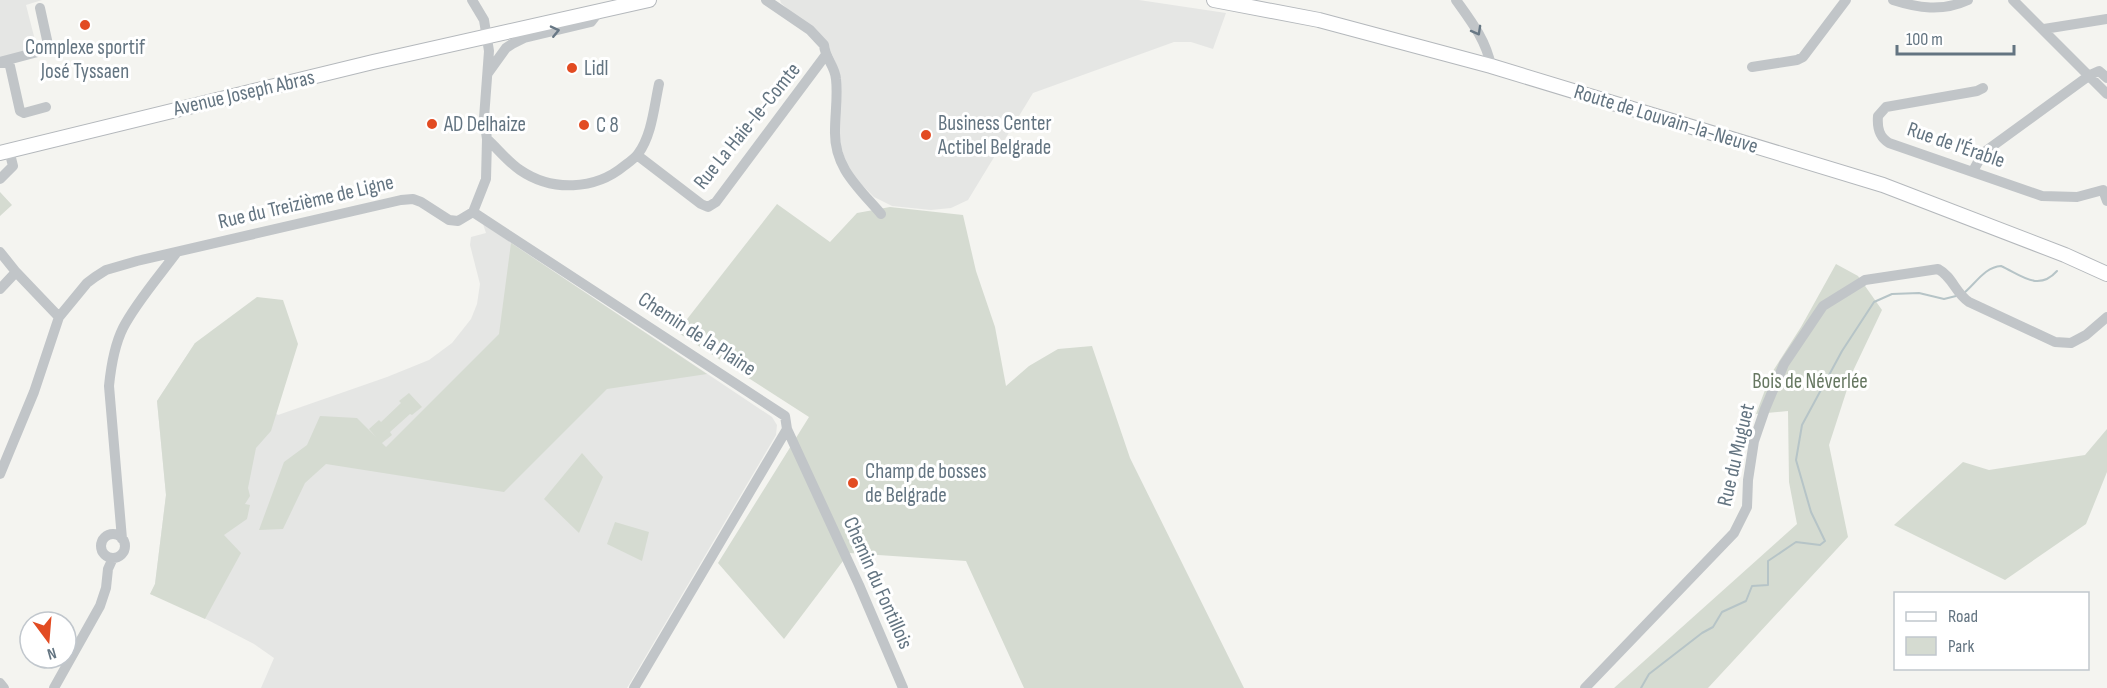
<svg xmlns="http://www.w3.org/2000/svg" width="2107" height="688" viewBox="0 0 2107 688" font-family="'Sofia Sans Condensed',sans-serif">
<style>
.built{fill:#e5e6e4}
.green{fill:#d5dbd1}
.lines{fill:none;stroke-linecap:round;stroke-linejoin:round}
.stream{stroke:#b6c4c7;stroke-width:2}
.major-casing{stroke:#b4b8bc;stroke-width:16}
.minor{stroke:#c1c5c8;stroke-width:10}
.major{stroke:#fff;stroke-width:14}
.oneway{stroke:#687885}
.poi-dot{fill:#e24b22;stroke:#fff;stroke-width:2}
.labels{text-anchor:middle;dominant-baseline:central;stroke-width:6;stroke-linejoin:round;paint-order:stroke}
.poi-label{font-size:21px;fill:#637481;stroke:#fff;text-anchor:start}
.street-label{font-size:21px;fill:#637481;stroke:#fff}
.park-label{font-size:21px;fill:#677862;stroke:#fff}
</style>
<rect width="100%" height="100%" fill="#f4f4f0"/>
<path class="built" d="M 0,0 L 42,0 L 26,5 L 37,48 L 0,58 Z
M 780,0 L 1139,0 L 1226,13 L 1213,49 L 1191,42 L 1174,42 L 1033,93 L 968,200 L 951,208 L 931,210 L 892,206 L 874,197 L 855,178 L 847,165 L 838,138 L 837,66 L 829,47 L 781,3 Z
M 483,224 L 772,417 L 777,425 L 776,435 L 627,688 L 261,688 L 274,658 L 254,644 L 177,604 L 150,594 L 155,584 L 166,495 L 157,401 L 195,343 L 278,415 L 387,377 L 429,360 L 452,343 L 471,319 L 477,304 L 480,284 L 470,245 L 471,237 L 486,233 Z"/>
<path class="green" d="M 0,192 L 12,205 L 0,216 Z
M 777,204 L 830,242 L 857,213 L 890,207 L 963,215 L 976,271 L 995,327 L 1006,386 L 1029,366 L 1058,349 L 1092,346 L 1130,458 L 1244,688 L 1024,688 L 966,561 L 849,553 L 784,639 L 718,563 L 809,417 L 677,332 Z
M 511,243 L 707,374 L 607,389 L 504,492 L 326,464 L 305,483 L 283,529 L 259,530 L 284,462 L 307,445 L 320,416 L 357,418 L 376,437 L 369,429 L 379,420 L 381,422 L 401,403 L 399,401 L 409,393 L 422,407 L 412,415 L 410,414 L 390,432 L 392,435 L 382,443 L 386,447 L 499,334 Z
M 1836,264 L 1858,276 L 1882,310 L 1853,371 L 1829,445 L 1848,537 L 1708,688 L 1614,688 L 1797,524 L 1789,482 L 1788,411 L 1756,414 L 1771,374 L 1801,327 Z
M 257,297 L 283,300 L 298,344 L 271,431 L 256,448 L 248,488 L 250,496 L 245,504 L 250,505 L 247,519 L 224,535 L 241,553 L 205,619 L 150,594 L 155,584 L 166,495 L 157,401 L 195,343 Z
M 2107,429 L 2107,472 L 2086,524 L 2005,580 L 1894,525 L 1963,462 L 1989,470 L 2085,455 Z
M 582,453 L 603,477 L 579,533 L 544,499 Z
M 615,522 L 649,532 L 642,561 L 607,544 Z"/>
<g class="lines">
<path class="stream" d="M 1964,293 C 1976,283 1985,267 2001,266 C 2021,275 2038,292 2057,271
M 1641,688 L 1649,674 L 1702,633 L 1713,627 L 1722,612 L 1746,601 L 1752,586 L 1768,585 L 1768,561 L 1796,542 L 1820,545 L 1825,541 L 1811,512 L 1796,460 L 1802,425 L 1842,351 L 1874,302 L 1892,294 L 1919,293 L 1944,299 L 1956,296"/>
<g class="major-casing">
<path id="major" d="M 1214,0 L 1319,20 L 1491,66 L 1883,185 L 2065,255 L 2107,274
M 0,153 L 373,62 L 649,0"/>
</g>
<path class="minor" d="M 472,0 L 484,20 L 489,51 L 484,118 L 487,139 L 486,179 L 473,212
M 766,0 L 810,30 L 824,45 C 825,58 835,66 836,79 C 838,96 835,114 835,131 C 834,168 859,188 881,214
M 1456,0 C 1471,21 1486,40 1491,66
M 1893,0 C 1918,8 1942,12 1968,0
M 2013,0 L 2107,94
M 2044,29 L 2107,19
M 0,62 L 49,49 L 40,8
M 0,63 L 7,63 L 10,66 L 20,111 L 24,113 L 46,107
M 1752,67 L 1797,60 L 1803,57 L 1846,0
M 488,73 L 506,48 L 512,44 L 524,38 L 591,22 L 601,9
M 1983,88 L 1977,91 L 1886,107 L 1878,116 C 1877,128 1879,137 1889,143 L 2042,196 L 2077,197 L 2103,190 L 2107,201
M 487,139 C 498,149 508,162 520,170 C 552,192 595,190 624,166 C 628,163 634,159 638,154 C 652,135 654,107 659,84
M 637,155 L 701,204 L 708,207 L 716,202 L 825,56
M 1973,171 L 1983,153 L 2090,75 L 2099,71 L 2107,78
M 0,179 L 13,166 L 9,150
M 473,212 L 785,416 L 787,429 L 859,585 L 903,688
M 0,252 L 16,272 L 59,317
M 0,289 L 16,272
M 0,474 L 34,392 L 59,317 L 87,283 L 95,277 L 106,270 L 137,261 L 401,200 L 413,199 L 421,202 L 449,220 L 458,221 L 473,212
M101 546a12 12 0 1 1 24 0a12 12 0 1 1-24 0Z
M 122,539 L 109,386 C 111,366 114,346 123,328 C 135,304 160,275 177,252
M 0,683 L 4,688
M 54,688 L 100,606 L 106,588 L 108,569 L 113,558
M 634,688 L 787,429
M 1585,688 L 1734,533 L 1747,507 L 1748,480 L 1754,441 L 1765,409 L 1784,364 L 1823,306 L 1865,280 L 1938,269 C 1953,277 1955,293 1969,302 L 2055,342 L 2071,343 L 2086,335 L 2107,317"/>
<use href="#major" class="major"/>
</g>
<defs><path id="oneway-chevron" d="M-2-3.5L2.5 0L-2 3.5" fill="none" stroke-width="1.6" stroke-linecap="round" stroke-linejoin="round" transform="scale(1.5)"/></defs>
<g class="oneway">
<use href="#oneway-chevron" transform="translate(555 31) rotate(-13)"/>
<use href="#oneway-chevron" transform="translate(1477 31) rotate(61)"/>
</g>
<g class="poi-dot">
<circle cx="85" cy="25" r="6"/>
<circle cx="572" cy="68" r="6"/>
<circle cx="432" cy="124" r="6"/>
<circle cx="584" cy="125" r="6"/>
<circle cx="926" cy="135" r="6"/>
<circle cx="853" cy="483" r="6"/>
</g>
<g class="labels">
<g class="poi-label">
<text x="85" y="47" text-anchor="middle">Complexe sportif<tspan x="85" dy="24">José Tyssaen</tspan></text>
<text x="584" y="68">Lidl</text>
<text x="938" y="123">Business Center<tspan x="938" dy="24">Actibel Belgrade</tspan></text>
<text x="444" y="124">AD Delhaize</text>
<text x="596" y="125">C 8</text>
<text x="865" y="471">Champ de bosses<tspan x="865" dy="24">de Belgrade</tspan></text>
</g>
<g class="street-label">
<text transform="translate(244 93) rotate(-13)">Avenue Joseph Abras</text>
<text transform="translate(1666 119) rotate(17)">Route de Louvain-la-Neuve</text>
<text transform="translate(747 126) rotate(-51)">Rue La Haie-le-Comte</text>
<text transform="translate(1956 145) rotate(19)">Rue de l'Érable</text>
<text transform="translate(306 202) rotate(-13)">Rue du Treizième de Ligne</text>
<text transform="translate(697 334) rotate(33)">Chemin de la Plaine</text>
<text transform="translate(1736 455) rotate(-77)">Rue du Muguet</text>
<text transform="translate(878 583) rotate(66)">Chemin du Fontillois</text>
</g>
<g class="park-label">
<text x="1810" y="381">Bois de Néverlée</text>
</g>
</g>
<rect x="1894" y="592" width="195" height="78" fill="#ffffff" stroke="#c1c7cd" stroke-width="1.5"/>
<rect x="1906" y="612" width="30" height="9" fill="#ffffff" stroke="#c1c7cd" stroke-width="1.5"/>
<text x="1948" y="622" font-size="18" fill="#637481">Road</text>
<rect x="1906" y="637" width="30" height="18" fill="#d5dbd1" stroke="#c1c7cd" stroke-width="1.5"/>
<text x="1948" y="652" font-size="18" fill="#637481">Park</text>
<g transform="translate(48 640) rotate(164)"><circle r="28" fill="#ffffff" stroke="#c1c7cd" stroke-width="1.5"/>
<path d="M0-4.5L10 22L0 15L-10 22Z" fill="#e24b22"/>
<text y="-9" font-size="16" font-weight="bold" text-anchor="middle" fill="#637481">N</text>
</g>
<path d="M1897 45v9h117v-9" fill="none" stroke="#637481" stroke-width="3"/>
<text x="1906" y="45" font-size="18" fill="#637481" stroke="#ffffff" stroke-width="4.5" paint-order="stroke">100 m</text>
</svg>
